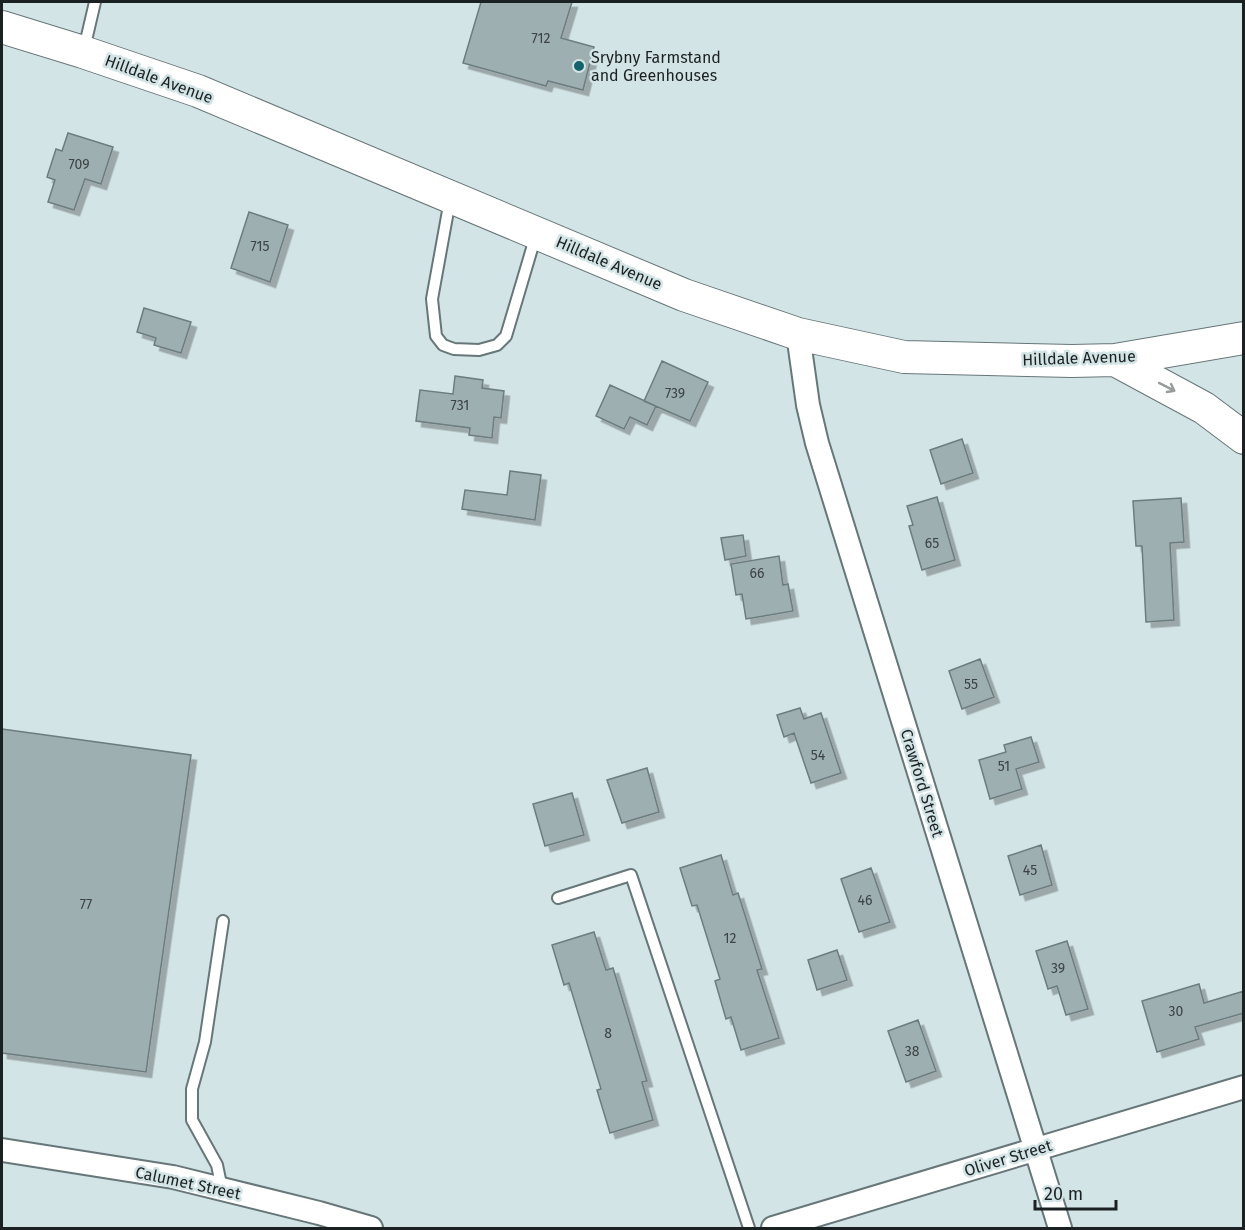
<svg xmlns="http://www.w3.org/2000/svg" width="1245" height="1230" viewBox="0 0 1245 1230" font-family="'Fira Sans',sans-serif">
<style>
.building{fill:#9eafb1;stroke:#6d7d7f;stroke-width:1.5;filter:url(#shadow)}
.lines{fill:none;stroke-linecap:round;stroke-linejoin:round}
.service-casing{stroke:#677678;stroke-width:14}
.minor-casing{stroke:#677678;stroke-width:26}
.secondary-casing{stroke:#677678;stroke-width:34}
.service{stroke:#fff;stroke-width:10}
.minor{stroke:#fff;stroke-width:22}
.secondary{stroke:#fff;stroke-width:32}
.oneway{stroke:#989b9c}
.poi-dot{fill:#14626a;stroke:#d3e4e6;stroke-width:2}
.labels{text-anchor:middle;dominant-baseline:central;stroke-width:5;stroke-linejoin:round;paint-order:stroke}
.number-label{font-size:14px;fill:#3c4446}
.poi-label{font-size:16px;fill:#1b2122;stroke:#d3e4e6;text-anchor:start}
.street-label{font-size:16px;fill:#1b2122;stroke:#d3e4e6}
</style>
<defs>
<filter id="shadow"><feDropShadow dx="5.5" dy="5.5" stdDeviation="0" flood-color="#0004"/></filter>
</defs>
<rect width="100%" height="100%" fill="#d3e4e6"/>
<path class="building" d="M 481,2 L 572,2 L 561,38 L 594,47 L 583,90 L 548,81 L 546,86 L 463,63 Z
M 68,133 L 113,147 L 101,184 L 85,179 L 74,210 L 48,202 L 55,180 L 47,177 L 56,149 L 62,151 Z
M 249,212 L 288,225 L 270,282 L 231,268 Z
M 144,308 L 191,322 L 181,353 L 154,345 L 156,338 L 137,332 Z
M 662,361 L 708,382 L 690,421 L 644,401 Z
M 455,376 L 483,380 L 482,388 L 504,391 L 501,418 L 494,417 L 492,438 L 469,435 L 470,428 L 416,421 L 420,390 L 453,394 Z
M 610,385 L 656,406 L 647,425 L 630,417 L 624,429 L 596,416 Z
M 962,439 L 973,473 L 941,484 L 930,450 Z
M 510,471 L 541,475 L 535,520 L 462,509 L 465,490 L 507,495 Z
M 937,497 L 955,560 L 922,570 L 909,526 L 913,525 L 907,506 Z
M 1181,498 L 1184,542 L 1170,543 L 1174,620 L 1146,622 L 1142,546 L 1136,546 L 1133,501 Z
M 743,535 L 746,556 L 725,560 L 721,538 Z
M 779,556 L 783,585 L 788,584 L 793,611 L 746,619 L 742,594 L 736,595 L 731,564 Z
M 980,659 L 994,697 L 962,709 L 949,671 Z
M 800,708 L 804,719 L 821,713 L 841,773 L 811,783 L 794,733 L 784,737 L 777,715 Z
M 2,729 L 191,755 L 146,1072 L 2,1053 Z
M 1031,737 L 1039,762 L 1016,769 L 1022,789 L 990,799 L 979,760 L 1006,752 L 1004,745 Z
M 647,768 L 659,812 L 622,823 L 607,780 Z
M 572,793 L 584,835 L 545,846 L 533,804 Z
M 1041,845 L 1052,885 L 1020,895 L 1008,856 Z
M 721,855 L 733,895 L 738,893 L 762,969 L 757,970 L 779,1038 L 741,1050 L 731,1017 L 726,1019 L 715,981 L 720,979 L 697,905 L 692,906 L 680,868 Z
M 871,868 L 890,922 L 859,932 L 841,879 Z
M 594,932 L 606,970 L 613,968 L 647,1081 L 642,1082 L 653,1120 L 610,1133 L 597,1090 L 601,1089 L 569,983 L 564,985 L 552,945 Z
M 1067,941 L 1088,1009 L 1066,1015 L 1057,986 L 1048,989 L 1036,951 Z
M 837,950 L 847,980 L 817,990 L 808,960 Z
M 1199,984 L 1204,1003 L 1244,991 L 1244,1013 L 1195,1027 L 1199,1039 L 1157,1052 L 1142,1001 Z
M 918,1020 L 936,1071 L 906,1082 L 888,1031 Z"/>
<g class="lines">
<g class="service-casing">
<path id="service" d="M 84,49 L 95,2
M 450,200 L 432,299 L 436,336 L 443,345 L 454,349 L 479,350 L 497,345 L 506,336 L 536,235
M 558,898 L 631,875 L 749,1228
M 222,1189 L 217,1165 L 192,1120 L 192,1089 L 205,1042 L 223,921"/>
</g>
<g class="minor-casing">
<path id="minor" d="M 798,334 L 808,405 L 817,443 L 1060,1228
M 2,1150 L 173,1177 L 319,1213 L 371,1228
M 773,1228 L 1244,1087"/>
</g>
<g class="secondary-casing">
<path id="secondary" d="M 2,27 L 83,52 L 198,91 L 684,295 L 798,334 L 904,357 L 1072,361 L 1115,360 L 1244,338
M 1115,360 L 1204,408 L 1244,438"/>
</g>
<use href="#service" class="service"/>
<use href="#minor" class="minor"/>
<use href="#secondary" class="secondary"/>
</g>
<defs><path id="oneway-shaft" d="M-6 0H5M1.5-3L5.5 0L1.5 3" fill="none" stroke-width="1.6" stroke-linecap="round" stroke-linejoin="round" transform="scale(1.5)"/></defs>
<use class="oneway" href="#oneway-shaft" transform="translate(1167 387) rotate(27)"/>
<circle class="poi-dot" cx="579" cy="66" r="6"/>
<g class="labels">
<g class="number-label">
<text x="541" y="38">712</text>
<text x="79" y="164">709</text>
<text x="260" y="246">715</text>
<text x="675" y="393">739</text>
<text x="460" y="405">731</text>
<text x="932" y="543">65</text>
<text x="757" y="573">66</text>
<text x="971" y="684">55</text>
<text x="818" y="755">54</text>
<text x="1004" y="766">51</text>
<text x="1030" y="870">45</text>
<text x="865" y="900">46</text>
<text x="86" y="904">77</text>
<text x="730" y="938">12</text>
<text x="1058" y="968">39</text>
<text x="1176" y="1011">30</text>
<text x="608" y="1033">8</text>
<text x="912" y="1051">38</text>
</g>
<g class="poi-label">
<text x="591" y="57">Srybny Farmstand<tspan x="591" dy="18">and Greenhouses</tspan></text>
</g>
<g class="street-label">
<text transform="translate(159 79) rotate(20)">Hilldale Avenue</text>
<text transform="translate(609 263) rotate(23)">Hilldale Avenue</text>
<text transform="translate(1079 358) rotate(-2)">Hilldale Avenue</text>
<text transform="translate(922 783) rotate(73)">Crawford Street</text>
<text transform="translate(1008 1158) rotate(-17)">Oliver Street</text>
<text transform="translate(188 1183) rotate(12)">Calumet Street</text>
</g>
</g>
<rect width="1245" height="1230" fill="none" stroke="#1b2122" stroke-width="6"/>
<path d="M1035 1200v9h81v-9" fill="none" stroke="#1b2122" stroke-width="3"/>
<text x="1044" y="1200" font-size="18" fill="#1b2122" stroke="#d3e4e6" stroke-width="4.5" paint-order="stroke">20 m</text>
</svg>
